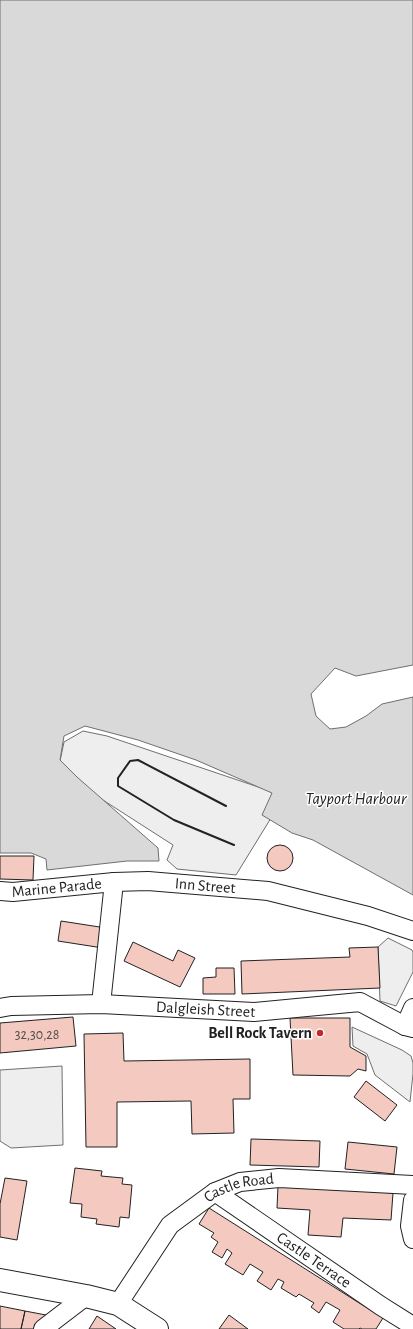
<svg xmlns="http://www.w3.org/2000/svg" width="413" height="1329" viewBox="0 0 413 1329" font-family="'Alegreya Sans',sans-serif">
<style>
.green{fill:#eee;stroke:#6f6f6f}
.water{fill:#d9d9d9;stroke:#6f6f6f}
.building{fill:#f3c9c0;stroke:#222}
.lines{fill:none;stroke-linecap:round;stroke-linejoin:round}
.minor-casing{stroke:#222;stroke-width:20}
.secondary-casing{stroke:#222;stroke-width:24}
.minor{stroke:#fff;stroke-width:18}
.secondary{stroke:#fff;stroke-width:22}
.wall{stroke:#222;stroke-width:2}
.poi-dot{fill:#c62828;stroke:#fff;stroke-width:1.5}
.labels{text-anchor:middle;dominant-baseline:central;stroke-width:3;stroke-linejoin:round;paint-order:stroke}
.number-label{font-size:14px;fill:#564c4a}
.street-label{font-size:16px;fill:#222;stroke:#fff}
.poi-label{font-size:16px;font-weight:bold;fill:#222;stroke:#fff;text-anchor:end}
.water-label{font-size:17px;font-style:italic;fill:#222;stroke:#fff}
</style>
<rect width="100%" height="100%" fill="#fff"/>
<path class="green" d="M 83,731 L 107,736 L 282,795 L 271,818 L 236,875 L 177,869 L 167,860 L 173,845 L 64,775 L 60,761 L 64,742 Z
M 388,938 L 412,950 L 413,952 L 413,972 L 396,1006 L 380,1001 L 378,947 Z
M 352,1027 L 402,1050 L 411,1056 L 413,1063 L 413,1074 L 410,1102 L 375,1075 L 367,1054 L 353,1046 Z
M 62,1066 L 63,1145 L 11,1148 L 0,1141 L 0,1070 Z"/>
<path class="water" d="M 0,0 L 413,0 L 413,665 L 356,676 L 335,668 L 311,694 L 316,716 L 330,729 L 346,727 L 366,716 L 382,704 L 413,697 L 413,895 L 313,840 L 292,833 L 262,815 L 272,793 L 196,760 L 138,740 L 85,726 L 64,736 L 60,760 L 77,777 L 158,848 L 159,861 L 127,861 L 47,870 L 46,859 L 31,853 L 0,853 Z"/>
<path class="building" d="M267 858a13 13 0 1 1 26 0a13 13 0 1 1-26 0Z
M 0,856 L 34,856 L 33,880 L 0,879 Z
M 61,921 L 106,928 L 103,948 L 58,941 Z
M 133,942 L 173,961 L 178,950 L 195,958 L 180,987 L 124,961 Z
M 378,947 L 380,988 L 242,994 L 241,961 L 350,957 L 349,948 Z
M 216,968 L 234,968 L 235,994 L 203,994 L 203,978 L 216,977 Z
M 73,1017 L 76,1046 L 0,1053 L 0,1023 Z
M 290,1018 L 350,1018 L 350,1047 L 366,1056 L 366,1071 L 358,1069 L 350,1076 L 293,1075 Z
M 123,1033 L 124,1061 L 250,1059 L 250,1099 L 233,1099 L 234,1133 L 192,1134 L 191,1101 L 117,1102 L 117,1147 L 86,1147 L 84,1034 Z
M 366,1081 L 397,1105 L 385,1121 L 354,1097 Z
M 251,1139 L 320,1141 L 319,1167 L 250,1165 Z
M 348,1142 L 397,1147 L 394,1174 L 345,1169 Z
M 75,1168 L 102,1171 L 101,1176 L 123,1178 L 122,1184 L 132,1185 L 129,1218 L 120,1217 L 119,1227 L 96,1224 L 97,1219 L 81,1217 L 82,1204 L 70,1203 Z
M 5,1178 L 27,1181 L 17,1240 L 0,1237 L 0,1204 Z
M 278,1186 L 393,1193 L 391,1220 L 343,1218 L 341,1237 L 308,1235 L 310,1210 L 277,1208 Z
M 209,1208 L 383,1318 L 376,1329 L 362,1329 L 360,1328 L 359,1329 L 344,1329 L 333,1322 L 340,1310 L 326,1302 L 319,1313 L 311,1307 L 314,1303 L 299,1294 L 296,1297 L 281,1288 L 284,1282 L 278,1279 L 271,1290 L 257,1281 L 263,1272 L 250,1264 L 243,1275 L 225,1264 L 232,1253 L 227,1249 L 222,1258 L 212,1252 L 218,1242 L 211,1237 L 214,1233 L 199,1224 Z
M 0,1306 L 25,1311 L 21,1329 L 0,1329 Z
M 25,1311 L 46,1315 L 45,1323 L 36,1329 L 21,1329 Z
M 229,1315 L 248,1329 L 219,1329 Z
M 97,1316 L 116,1329 L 89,1329 Z"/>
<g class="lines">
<g class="minor-casing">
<g id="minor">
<path id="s1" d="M 0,891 L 13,892 L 114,882 L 148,881 L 268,891 L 368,916 L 413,931"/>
<path d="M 101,1004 L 114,882"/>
<path id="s2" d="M 0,1008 L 11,1006 L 101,1004 L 254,1012 L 360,1002 L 405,1026 L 413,1028"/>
<path d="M 405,1026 L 413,1008"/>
<path id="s3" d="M 215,1192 L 381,1306 L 413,1326"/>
<path d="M 413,1200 L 410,1226 L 413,1239"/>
<path id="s4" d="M 118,1304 L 170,1225 L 215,1192 L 240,1182 L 279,1178 L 413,1185"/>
<path d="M 43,1329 L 86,1296"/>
</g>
</g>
<g class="secondary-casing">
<path id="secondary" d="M 0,1280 L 86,1296 L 118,1304 L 157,1329"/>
</g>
<use href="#minor" class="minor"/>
<use href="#secondary" class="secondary"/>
<path class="wall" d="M 226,806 L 138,760 L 130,761 L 118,778 L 118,786 L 174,820 L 234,845"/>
</g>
<circle class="poi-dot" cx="320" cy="1033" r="4"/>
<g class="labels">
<g class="number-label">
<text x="37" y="1035">32,30,28</text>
</g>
<g class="street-label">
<text stroke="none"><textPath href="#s1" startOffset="206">Inn Street</textPath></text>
<text stroke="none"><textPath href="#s1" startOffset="57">Marine Parade</textPath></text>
<text stroke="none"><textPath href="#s2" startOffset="206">Dalgleish Street</textPath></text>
<text stroke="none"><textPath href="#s4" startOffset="175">Castle Road</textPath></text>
<text stroke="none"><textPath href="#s3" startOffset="120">Castle Terrace</textPath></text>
</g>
<g class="poi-label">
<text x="312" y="1033">Bell Rock Tavern</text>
</g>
<g class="water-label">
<text x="356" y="798">Tayport Harbour</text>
</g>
</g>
</svg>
